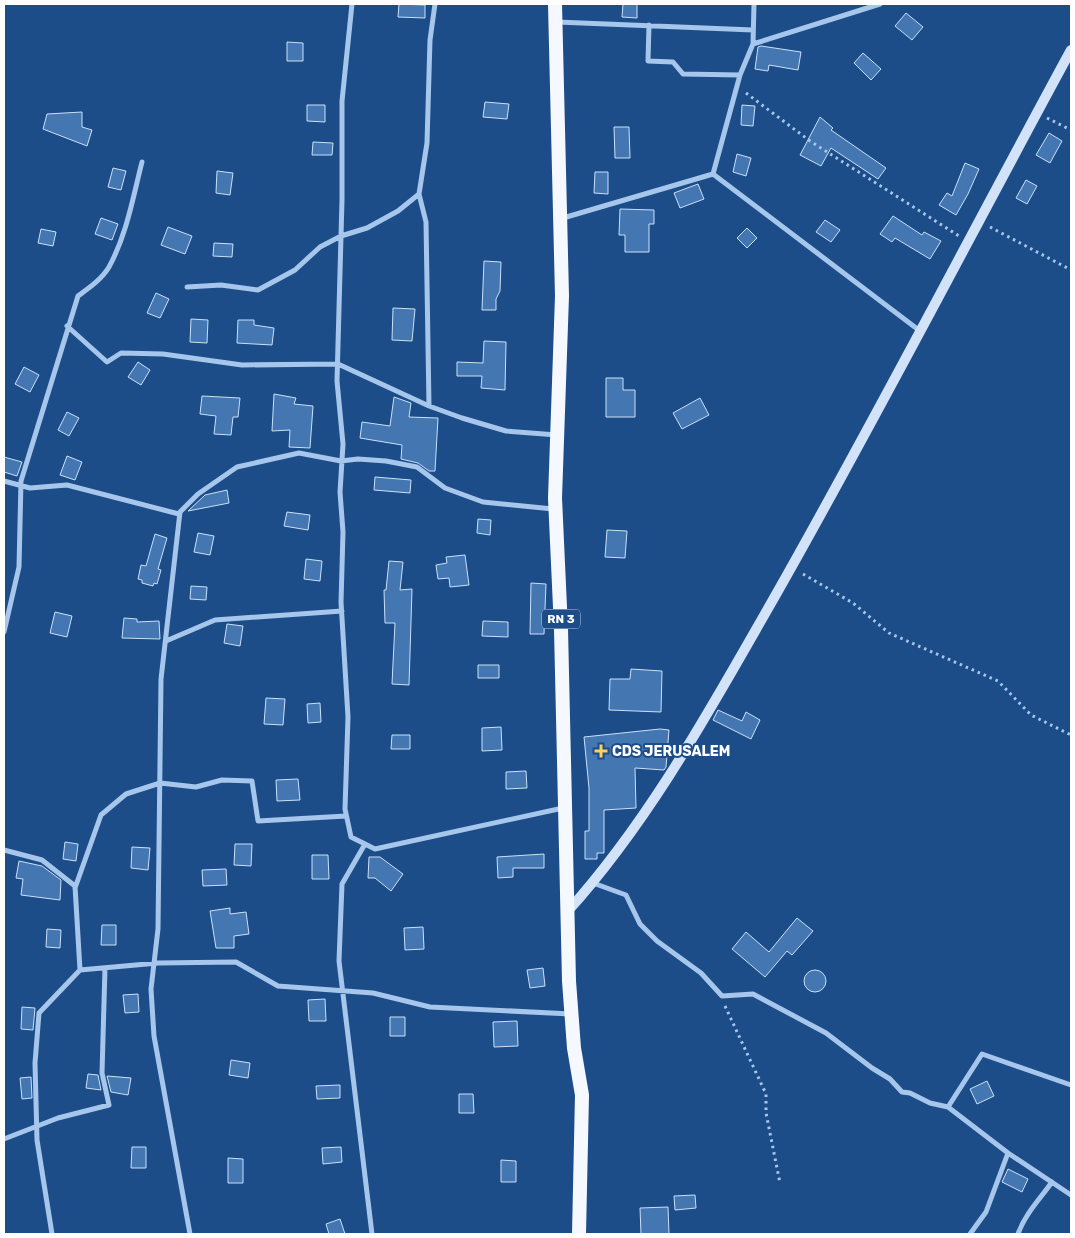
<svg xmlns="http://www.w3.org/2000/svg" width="1075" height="1238" viewBox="0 0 1075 1238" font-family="Rubik,sans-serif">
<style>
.building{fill:#4477b2;stroke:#cbe0f9}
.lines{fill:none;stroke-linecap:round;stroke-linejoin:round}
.path{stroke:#a6c6ec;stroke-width:3;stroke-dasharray:2.5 4;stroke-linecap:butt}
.minor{stroke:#a6c6ec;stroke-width:5}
.secondary{stroke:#d2e3f9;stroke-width:10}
.trunk{stroke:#f5f9ff;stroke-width:14}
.poi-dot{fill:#fdcf63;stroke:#1c4d89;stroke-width:2}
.labels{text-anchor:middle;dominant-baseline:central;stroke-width:4;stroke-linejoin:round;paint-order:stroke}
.shield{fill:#1c4d89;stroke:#bbcadc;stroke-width:1}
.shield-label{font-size:12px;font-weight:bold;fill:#fff}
.poi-label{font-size:14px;font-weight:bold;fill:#fff;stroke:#1c4d89;text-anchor:start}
</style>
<rect width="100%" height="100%" fill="#1c4d89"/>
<path class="building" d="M 399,4 L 425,5 L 425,18 L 398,17 Z
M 623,4 L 637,4 L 637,18 L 622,17 Z
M 906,13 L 923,27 L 912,40 L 895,26 Z
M 287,42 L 303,43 L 303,61 L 287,61 Z
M 761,46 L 801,52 L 798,70 L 769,65 L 768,71 L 755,69 L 758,47 Z
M 863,53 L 881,69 L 871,80 L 854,63 Z
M 485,102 L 509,104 L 507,119 L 483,117 Z
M 307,105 L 325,105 L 325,122 L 307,121 Z
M 742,105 L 755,106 L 753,126 L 741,125 Z
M 82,112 L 82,127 L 92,130 L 87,146 L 43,129 L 47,114 Z
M 820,117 L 833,128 L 831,130 L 886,168 L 878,179 L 831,148 L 821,166 L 800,155 Z
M 614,127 L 629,127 L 630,158 L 615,158 Z
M 1049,133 L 1062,141 L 1050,163 L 1036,155 Z
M 313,142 L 333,143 L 332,155 L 312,155 Z
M 737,154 L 751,158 L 746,176 L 733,172 Z
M 965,163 L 979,169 L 968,194 L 956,215 L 939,205 L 947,193 L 952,196 Z
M 113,168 L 126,171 L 121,190 L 108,187 Z
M 217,171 L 233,173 L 230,195 L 216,193 Z
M 595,172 L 608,172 L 608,194 L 594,193 Z
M 1026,180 L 1037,186 L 1027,204 L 1016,198 Z
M 698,184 L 704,199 L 680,208 L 674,193 Z
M 620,209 L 654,210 L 654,224 L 649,224 L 649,252 L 625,252 L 625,235 L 619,235 Z
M 893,216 L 922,235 L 924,232 L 941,241 L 930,259 L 895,238 L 892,242 L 880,234 Z
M 101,218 L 118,224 L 112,240 L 95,234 Z
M 825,220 L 840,230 L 831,242 L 816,232 Z
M 168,227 L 192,236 L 185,254 L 161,245 Z
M 747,228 L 757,238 L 747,248 L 737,238 Z
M 41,229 L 56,232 L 53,246 L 38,243 Z
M 214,243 L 233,244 L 232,257 L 213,256 Z
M 484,261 L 501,262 L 500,291 L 496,299 L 496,310 L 482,310 Z
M 156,293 L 169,299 L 160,318 L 147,313 Z
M 393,308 L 415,309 L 412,341 L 392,340 Z
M 191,319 L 208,320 L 207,343 L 190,342 Z
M 238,320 L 254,320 L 254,325 L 274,328 L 272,345 L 237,343 Z
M 484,341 L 506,342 L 505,390 L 481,388 L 482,376 L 457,376 L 457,362 L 483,363 Z
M 138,362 L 150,370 L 141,385 L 128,377 Z
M 24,367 L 39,375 L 30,392 L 15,384 Z
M 606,378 L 623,378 L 623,390 L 635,390 L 635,417 L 606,417 Z
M 274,394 L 296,398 L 294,404 L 313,406 L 310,448 L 289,447 L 290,430 L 272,431 Z
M 202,396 L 240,398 L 238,417 L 233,417 L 231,435 L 214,434 L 216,416 L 200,414 Z
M 394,397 L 411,403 L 409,417 L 438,418 L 435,471 L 429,471 L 418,463 L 401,459 L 402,445 L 360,438 L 362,422 L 390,426 Z
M 700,398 L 709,415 L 682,429 L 673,413 Z
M 67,412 L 79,418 L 69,436 L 58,430 Z
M 67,456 L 82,462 L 75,480 L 60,475 Z
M 4,457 L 22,462 L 17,476 L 4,472 Z
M 375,477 L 411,480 L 410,493 L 374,490 Z
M 227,490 L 229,503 L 188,511 L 205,495 Z
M 287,512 L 310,515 L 308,530 L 284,526 Z
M 478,519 L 491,520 L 490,535 L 477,533 Z
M 607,530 L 627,531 L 625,558 L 605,557 Z
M 198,533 L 214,536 L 210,555 L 194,552 Z
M 155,534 L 167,538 L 158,569 L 161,570 L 157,584 L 154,583 L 153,586 L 142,583 L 142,580 L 138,579 L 141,565 L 146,566 Z
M 465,555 L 469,585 L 450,587 L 449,578 L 438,579 L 436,565 L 447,563 L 446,557 Z
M 306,559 L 322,561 L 320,581 L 304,579 Z
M 389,561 L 403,562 L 400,590 L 412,589 L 409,685 L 392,684 L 395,623 L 385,623 L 384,590 L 386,590 Z
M 531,583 L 546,584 L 544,634 L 530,634 Z
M 191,586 L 207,587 L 206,600 L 190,599 Z
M 55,612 L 72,616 L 67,637 L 50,633 Z
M 124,618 L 137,619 L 137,622 L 159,621 L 160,639 L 122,638 Z
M 483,621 L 508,622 L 508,637 L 482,636 Z
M 227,624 L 243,626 L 240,646 L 224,643 Z
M 478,665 L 499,665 L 499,678 L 478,678 Z
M 631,669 L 662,671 L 661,712 L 609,710 L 610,679 L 630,679 Z
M 266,698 L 285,699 L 283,725 L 264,724 Z
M 320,703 L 321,722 L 308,723 L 307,704 Z
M 718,710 L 742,721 L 746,712 L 760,720 L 751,739 L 713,720 Z
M 501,727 L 502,750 L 482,751 L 482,728 Z
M 660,729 L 669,730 L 666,767 L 664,770 L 635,768 L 636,808 L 604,810 L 604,853 L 597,853 L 597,859 L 585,859 L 585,831 L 589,831 L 589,788 L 584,737 Z
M 392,735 L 410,735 L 410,749 L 391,749 Z
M 526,771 L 527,788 L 506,789 L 506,772 Z
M 298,779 L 300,800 L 277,801 L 276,780 Z
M 65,842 L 78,844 L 76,861 L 63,859 Z
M 235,844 L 252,844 L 251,866 L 234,865 Z
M 132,847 L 150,848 L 148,870 L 131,868 Z
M 544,854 L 544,868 L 513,868 L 513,877 L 498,878 L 497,857 Z
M 312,855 L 328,855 L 329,879 L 312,879 Z
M 369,857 L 380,857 L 403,874 L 391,891 L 375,878 L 368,878 Z
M 19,861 L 42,866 L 61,880 L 60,900 L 21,895 L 23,879 L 16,878 Z
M 226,869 L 227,885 L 203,886 L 202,870 Z
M 230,908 L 230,914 L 246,912 L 249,934 L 234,936 L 234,948 L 216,948 L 210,911 Z
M 797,918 L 813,931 L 792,955 L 787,951 L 765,977 L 732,949 L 746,932 L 769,952 Z
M 102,925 L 116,925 L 116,945 L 101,945 Z
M 423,927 L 424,949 L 405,950 L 404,928 Z
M 47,929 L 61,930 L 60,948 L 46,947 Z
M 543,968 L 545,986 L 530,988 L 527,970 Z
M804 981a11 11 0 1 1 22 0a11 11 0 1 1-22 0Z
M 138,994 L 139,1012 L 125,1013 L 123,995 Z
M 325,999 L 326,1021 L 309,1021 L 308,1000 Z
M 22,1007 L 35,1008 L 33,1030 L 21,1029 Z
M 390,1017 L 405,1017 L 405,1036 L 390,1036 Z
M 517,1021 L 518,1046 L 494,1047 L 493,1022 Z
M 231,1060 L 250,1063 L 248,1078 L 229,1075 Z
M 88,1074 L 98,1075 L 101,1090 L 86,1088 Z
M 107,1076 L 131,1078 L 128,1095 L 111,1092 Z
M 31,1077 L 32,1098 L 22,1099 L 20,1078 Z
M 987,1081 L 994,1096 L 977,1104 L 970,1089 Z
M 340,1085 L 340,1098 L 317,1099 L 316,1086 Z
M 459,1094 L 473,1094 L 474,1113 L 459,1113 Z
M 132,1147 L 146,1147 L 146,1168 L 131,1168 Z
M 341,1147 L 342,1162 L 323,1164 L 322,1148 Z
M 228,1158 L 243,1159 L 243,1183 L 228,1183 Z
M 501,1160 L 516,1161 L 516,1182 L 501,1182 Z
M 1008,1169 L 1028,1179 L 1022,1192 L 1002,1182 Z
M 695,1195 L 696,1208 L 675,1210 L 674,1196 Z
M 668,1207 L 669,1234 L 641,1234 L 640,1208 Z
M 340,1219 L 345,1234 L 329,1234 L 326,1224 Z"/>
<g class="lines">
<path class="path" d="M 746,93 L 810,141 L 959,236
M 1047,118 L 1071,130
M 990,227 L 1071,270
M 803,574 L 853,603 L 889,633 L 998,681 L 1031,715 L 1071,735
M 725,1006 L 766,1094 L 766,1113 L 780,1183"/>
<path class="minor" d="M 352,4 L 342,101 L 342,200 L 337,381 L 343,444 L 340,492 L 343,532 L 341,602 L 348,717 L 345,809 L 351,837 L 375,849 L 563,808
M 557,22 L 753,30
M 649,25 L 648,61 L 673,62 L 683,74 L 740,75 L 753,44 L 754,4
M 753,44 L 880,4
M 713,174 L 920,331
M 419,194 L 426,222 L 429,406
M 563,218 L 713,174 L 740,75
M 187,287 L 221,285 L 258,290 L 295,270 L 320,247 L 341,236 L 367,228 L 398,211 L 419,194 L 427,143 L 430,40 L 435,4
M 67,326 L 107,362 L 121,353 L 163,354 L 242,365 L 338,364 L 429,406 L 462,418 L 506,431 L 557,435
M 4,481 L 30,488 L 67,485 L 179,514
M 4,632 L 19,567 L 21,481 L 78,296 C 89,288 102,279 109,267 C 127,234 133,197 142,162
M 166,641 L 215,620 L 342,611
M 365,844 L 342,884 L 339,961 L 372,1234
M 4,850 L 42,860 L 75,886 L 80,970 L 158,963 L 236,962 L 278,986 L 373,993 L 430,1007 L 571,1014
M 593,883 L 626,895 L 640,924 L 657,941 L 701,973 L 722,996 L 753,994 L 826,1033 L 872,1068 L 890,1079 L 902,1092 L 910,1093 L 930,1103 L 948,1107 L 1008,1153 L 986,1212 L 970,1234
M 75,888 L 101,815 L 126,794 L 160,783 L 196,787 L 222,780 L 252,781 L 258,821 L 346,816
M 948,1107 L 982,1054 L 1071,1085
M 4,1139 L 58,1118 L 109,1105 L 102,1073 L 105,968
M 1008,1153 L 1071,1195
M 52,1234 L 37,1140 L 35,1063 L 39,1013 L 80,970
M 190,1234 L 154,1036 L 151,989 L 158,929 L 161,679 L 180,512 L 198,494 L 237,467 L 299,453 L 341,461 L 358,459 L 386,461 L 417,467 L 445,488 L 483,502 L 553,509
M 1018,1234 C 1025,1214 1040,1199 1052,1182"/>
<path class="secondary" d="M 567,912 C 651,819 712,706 774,598 C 877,417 972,232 1071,50"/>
<path class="trunk" d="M 555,4 L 562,296 L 555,498 L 561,629 L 569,981 L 574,1048 L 582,1095 L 579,1234"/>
</g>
<path class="poi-dot" d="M598.5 743.5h5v5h5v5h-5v5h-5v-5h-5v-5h5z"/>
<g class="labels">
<rect class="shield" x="542" y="609.5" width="38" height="19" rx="4"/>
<g class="shield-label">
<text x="561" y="619">RN 3</text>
</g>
<g class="poi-label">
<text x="612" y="751">CDS JERUSALEM</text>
</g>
</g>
<rect width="1075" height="1238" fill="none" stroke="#ffffff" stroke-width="10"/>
</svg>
